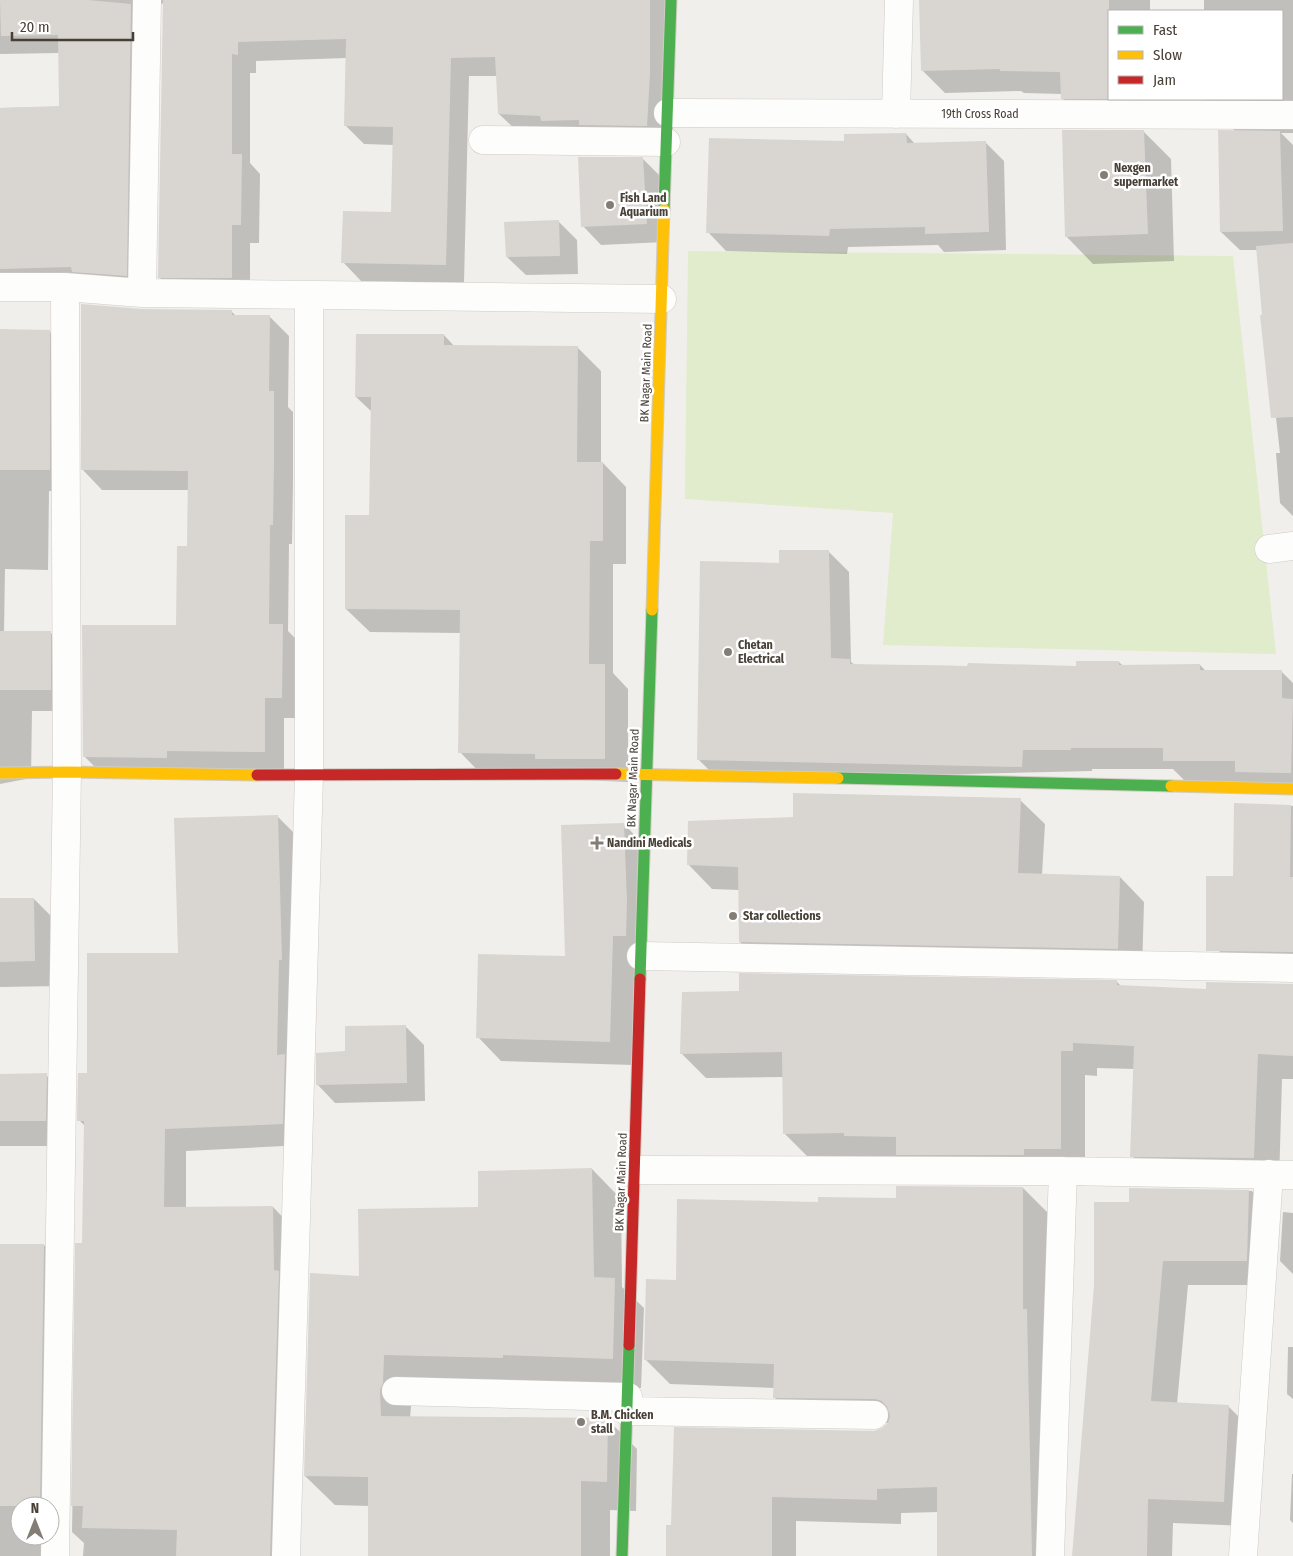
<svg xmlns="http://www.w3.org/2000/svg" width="1293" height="1556" viewBox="0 0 1293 1556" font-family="'Fira Sans Condensed',sans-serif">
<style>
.green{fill:#e0eccb}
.shadow{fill:#0003;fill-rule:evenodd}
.building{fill:#d9d6d2}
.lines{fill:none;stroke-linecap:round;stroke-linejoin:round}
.street-casing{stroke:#cecbc7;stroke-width:29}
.fast-casing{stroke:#d1ccc2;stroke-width:13}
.slow-casing{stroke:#d1ccc2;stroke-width:13}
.jam-casing{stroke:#d1ccc2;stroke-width:13}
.street{stroke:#fdfdfc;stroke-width:28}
.fast{stroke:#4caf50;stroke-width:11}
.slow{stroke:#ffc107;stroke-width:11}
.jam{stroke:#c62828;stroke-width:11}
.poi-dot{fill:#837d76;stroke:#fff;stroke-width:2}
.labels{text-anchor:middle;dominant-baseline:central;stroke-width:5;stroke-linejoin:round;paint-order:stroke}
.street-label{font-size:12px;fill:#484037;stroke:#fff}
.poi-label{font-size:12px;font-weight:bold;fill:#484037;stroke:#fff;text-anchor:start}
</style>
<rect width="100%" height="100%" fill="#f1efeb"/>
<path class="green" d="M 688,251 L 1233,256 L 1276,654 L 883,645 L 893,513 L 685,499 Z"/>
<path class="shadow" d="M 0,0 L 668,0 L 666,144 L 518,132 L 499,114 L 497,76 L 469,76 L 464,283 L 361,281 L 343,262 L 393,213 L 394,145 L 364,144 L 345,125 L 347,58 L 256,61 L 256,73 L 250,73 L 250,163 L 260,174 L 259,243 L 250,243 L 250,297 L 178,296 L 159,277 L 164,3 L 158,5 L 145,294 L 0,288 L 0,108 L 60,107 L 59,53 L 0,54 Z
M 920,0 L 1150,0 L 1150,11 L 1109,11 L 1109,99 L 1151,99 L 1152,121 L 1084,120 L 1062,98 L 1062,94 L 1024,93 L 1021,91 L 945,93 L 923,71 Z
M 1204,0 L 1293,0 L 1293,133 L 1281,133 L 1293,145 L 1293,516 L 1280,503 L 1276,453 L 1280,453 L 1257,250 L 1240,250 L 1221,232 L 1236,132 L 1203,99 L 1282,99 L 1282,11 L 1204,11 Z
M 1143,131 L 1171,159 L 1174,261 L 1093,264 L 1066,236 Z
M 906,134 L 915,144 L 985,142 L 1004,161 L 1006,250 L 944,252 L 938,245 L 848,247 L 847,254 L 726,251 L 708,232 L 845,142 Z
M 643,159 L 661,177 L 664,242 L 601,245 L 583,226 Z
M 559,222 L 577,240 L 578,274 L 526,275 L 507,257 Z
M 142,310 L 231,311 L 236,316 L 269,316 L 289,336 L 288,407 L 293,412 L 293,483 L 292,544 L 289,544 L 288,631 L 302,645 L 301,718 L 284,718 L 284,771 L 104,776 L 84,756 L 177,627 L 189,548 L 189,490 L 102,490 L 83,470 Z
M 0,330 L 49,331 L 70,352 L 71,491 L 49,491 L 48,570 L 5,569 L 4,632 L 50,632 L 72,654 L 72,711 L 32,711 L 31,778 L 0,784 Z
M 444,335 L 455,347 L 578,348 L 601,371 L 601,463 L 603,463 L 626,487 L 626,564 L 613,564 L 613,673 L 628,689 L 628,782 L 483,776 L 460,752 L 461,633 L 370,632 L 346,609 L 371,516 L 372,412 L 356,397 Z
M 828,551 L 849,572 L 851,662 L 855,665 L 1077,667 L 1119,662 L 1123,666 L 1200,665 L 1206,671 L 1281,671 L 1293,683 L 1293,794 L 1186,782 L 1173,769 L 1092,769 L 1092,771 L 719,780 L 698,759 L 780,564 Z
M 1020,800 L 1045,824 L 1042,875 L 1120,877 L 1144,902 L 1142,973 L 764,966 L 740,942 L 739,890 L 712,889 L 688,864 L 794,818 Z
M 1236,805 L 1293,806 L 1293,957 L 1228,960 L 1207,939 L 1234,878 Z
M 277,816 L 299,838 L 304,1145 L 186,1151 L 186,1208 L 273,1207 L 294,1229 L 292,1556 L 83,1556 L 84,1543 L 72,1532 L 77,1245 L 83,1245 L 85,1126 L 79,1120 L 88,1074 L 179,955 Z
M 624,824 L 647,848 L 634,1065 L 501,1061 L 478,1037 L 566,957 Z
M 0,899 L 34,899 L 59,924 L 60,986 L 0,987 Z
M 1117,982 L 1121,986 L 1207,990 L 1293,991 L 1293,1079 L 1282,1079 L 1279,1183 L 1157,1181 L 1132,1156 L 1135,1069 L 1097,1068 L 1097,1076 L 1085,1075 L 1085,1173 L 809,1158 L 784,1133 L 783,1077 L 706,1078 L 681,1053 Z
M 405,1026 L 424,1045 L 425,1101 L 335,1103 L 317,1084 L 347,1052 Z
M 0,1075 L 46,1075 L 71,1100 L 71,1146 L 0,1146 Z
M 592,1169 L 621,1199 L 622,1287 L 644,1308 L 641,1388 L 532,1384 L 413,1384 L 410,1418 L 607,1419 L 637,1449 L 636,1511 L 610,1510 L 610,1556 L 370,1556 L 370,1506 L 335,1505 L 305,1476 L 360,1277 L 479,1208 Z
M 1023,1188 L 1048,1213 L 1047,1331 L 1056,1556 L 939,1556 L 939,1512 L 901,1513 L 901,1524 L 796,1521 L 796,1556 L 668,1556 L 874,1432 L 882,1430 L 889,1423 L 799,1422 L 774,1397 L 774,1388 L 670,1384 L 645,1359 L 677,1281 L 819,1203 L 897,1200 Z
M 1131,1189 L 1252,1191 L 1276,1216 L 1272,1285 L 1188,1285 L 1177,1404 L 1228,1406 L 1253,1431 L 1248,1526 L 1173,1523 L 1172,1556 L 1073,1556 L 1130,1203 Z
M 1283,1212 L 1293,1213 L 1293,1274 L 1280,1261 Z
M 0,1245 L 44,1245 L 69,1270 L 64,1556 L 0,1556 ZM 20,1506 L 50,1506 L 50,1536 L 20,1536 Z
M 1288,1347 L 1293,1347 L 1293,1399 L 1287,1394 Z
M 1292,1474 L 1293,1474 L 1293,1523 L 1290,1520 Z"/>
<path class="building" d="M 0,0 L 88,0 L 131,4 L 127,276 L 72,272 L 71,267 L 0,269 L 0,108 L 59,106 L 58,35 L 1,36 Z
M 163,0 L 650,0 L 650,74 L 647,126 L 579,125 L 579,120 L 541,121 L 540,116 L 498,114 L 495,57 L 451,58 L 446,265 L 341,263 L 343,211 L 391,212 L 393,127 L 344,126 L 346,39 L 238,42 L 238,55 L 232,54 L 232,154 L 242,154 L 241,225 L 232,225 L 232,278 L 158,278 Z
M 919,0 L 1109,0 L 1109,99 L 1061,99 L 1060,72 L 1000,71 L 1000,69 L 921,71 Z
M 1062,130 L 1144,130 L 1148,234 L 1065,237 Z
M 1218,130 L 1280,131 L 1283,231 L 1220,232 Z
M 906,133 L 907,143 L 986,141 L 989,232 L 925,234 L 925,227 L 830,229 L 829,236 L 706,233 L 709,138 L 844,141 L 844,134 Z
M 578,157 L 643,157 L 647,224 L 581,227 Z
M 559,220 L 560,256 L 506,257 L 504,222 Z
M 1293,243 L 1293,417 L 1271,418 L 1260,315 L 1262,315 L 1256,246 Z
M 81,304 L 142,309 L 232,310 L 232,315 L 270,315 L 269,391 L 274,391 L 274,462 L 273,525 L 270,525 L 269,624 L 283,624 L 282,698 L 265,698 L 265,752 L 167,751 L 167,758 L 83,757 L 82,625 L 176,625 L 177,546 L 187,546 L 188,471 L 81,470 Z
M 0,329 L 50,330 L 50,470 L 0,470 Z
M 356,334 L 444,334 L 444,345 L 578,346 L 577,462 L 603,462 L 603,541 L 590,541 L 589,664 L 605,664 L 605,759 L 535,759 L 535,754 L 458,753 L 460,610 L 345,609 L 345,515 L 369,515 L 371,397 L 355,397 Z
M 779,550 L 829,550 L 831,658 L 850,659 L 850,664 L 967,666 L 968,663 L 1076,666 L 1076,661 L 1119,661 L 1119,665 L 1200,664 L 1200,670 L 1282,670 L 1282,698 L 1293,699 L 1291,773 L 1235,772 L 1235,761 L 1163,761 L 1163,748 L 1071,748 L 1071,750 L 1023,750 L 1022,767 L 697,760 L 700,561 L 779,563 Z
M 0,631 L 51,631 L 51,690 L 0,690 Z
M 793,793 L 1021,798 L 1018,873 L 1120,876 L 1118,949 L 739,942 L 738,867 L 687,865 L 688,821 L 793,817 Z
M 1234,803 L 1291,805 L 1290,877 L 1293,877 L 1293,952 L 1206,951 L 1206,876 L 1233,876 Z
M 278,815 L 282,960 L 279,960 L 277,1055 L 285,1054 L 283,1124 L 165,1129 L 164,1207 L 273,1206 L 274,1270 L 279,1271 L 270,1556 L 176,1556 L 177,1530 L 82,1528 L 83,1506 L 71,1506 L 75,1243 L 82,1243 L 84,1121 L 77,1121 L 78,1073 L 87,1073 L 87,953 L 178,953 L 174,818 Z
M 624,823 L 627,902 L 626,936 L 613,936 L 610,1042 L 476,1038 L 478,954 L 565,956 L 561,825 Z
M 0,898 L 34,898 L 35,961 L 0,962 Z
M 739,973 L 1117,980 L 1117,985 L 1206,989 L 1206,982 L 1293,984 L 1293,1056 L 1258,1054 L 1254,1158 L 1130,1157 L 1134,1046 L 1073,1043 L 1073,1051 L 1061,1051 L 1061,1149 L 1024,1149 L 1024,1155 L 896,1155 L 896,1137 L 844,1136 L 844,1133 L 783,1134 L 782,1052 L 680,1054 L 682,992 L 739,991 Z
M 406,1025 L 407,1083 L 316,1085 L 316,1053 L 345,1051 L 345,1026 Z
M 47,1073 L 46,1121 L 0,1121 L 0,1074 Z
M 592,1168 L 594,1277 L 615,1278 L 613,1359 L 503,1355 L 503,1358 L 384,1355 L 383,1383 L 380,1390 L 381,1416 L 608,1418 L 607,1482 L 581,1481 L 581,1556 L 368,1556 L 368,1477 L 304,1476 L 310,1273 L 359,1276 L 358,1209 L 478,1207 L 478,1171 Z
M 896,1186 L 1023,1187 L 1023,1309 L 1027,1309 L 1032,1556 L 937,1556 L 937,1487 L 877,1489 L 877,1500 L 772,1497 L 772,1556 L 666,1556 L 666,1525 L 671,1525 L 674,1427 L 874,1431 L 882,1428 L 888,1423 L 890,1416 L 887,1407 L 882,1401 L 875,1399 L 773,1398 L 774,1364 L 644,1360 L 646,1279 L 676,1280 L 677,1199 L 818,1202 L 818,1197 L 896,1198 Z
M 1129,1188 L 1249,1190 L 1247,1261 L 1163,1261 L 1151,1401 L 1229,1405 L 1224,1502 L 1148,1499 L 1147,1556 L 1072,1556 L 1094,1285 L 1094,1202 L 1129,1202 Z
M 0,1244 L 44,1244 L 40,1506 L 0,1506 Z"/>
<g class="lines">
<g class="street-casing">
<path id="street" d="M 668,113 L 1293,115
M 896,114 L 899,0
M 483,140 L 666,142
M 0,287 L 65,287 L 142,293 L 662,299
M 142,293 L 147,0
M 1269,549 L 1293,546
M 641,956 L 1293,968
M 635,1170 L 1063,1171 L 1293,1175
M 396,1391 L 628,1397
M 627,1411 L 874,1415
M 55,1556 L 67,772 L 65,287
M 286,1556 L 309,776 L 309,295
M 1050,1556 L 1063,1171
M 1243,1556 L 1269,1174"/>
</g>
<g class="fast-casing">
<path id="fast" d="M 664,209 L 671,0
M 838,778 L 1171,786
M 640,979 L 652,610
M 622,1556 L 629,1345"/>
</g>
<g class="slow-casing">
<path id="slow" d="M 652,610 L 664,209
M 0,773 L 67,772 L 257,775
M 616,774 L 838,778
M 1171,786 L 1293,789"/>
</g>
<g class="jam-casing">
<path id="jam" d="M 257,775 L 616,774
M 629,1345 L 640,979"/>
</g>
<use href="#street" class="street"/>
<use href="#fast" class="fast"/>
<use href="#slow" class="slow"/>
<use href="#jam" class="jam"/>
</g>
<g class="poi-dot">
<circle cx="1104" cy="175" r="5"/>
<circle cx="610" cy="205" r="5"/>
<circle cx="728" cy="652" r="5"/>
<path d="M594.5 835.5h5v5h5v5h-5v5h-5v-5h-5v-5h5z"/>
<circle cx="733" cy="916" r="5"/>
<circle cx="581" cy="1422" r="5"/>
</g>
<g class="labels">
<g class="street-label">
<text x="980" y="114">19th Cross Road</text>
<text transform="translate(646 373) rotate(-88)">BK Nagar Main Road</text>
<text transform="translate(633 778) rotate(-88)">BK Nagar Main Road</text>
<text transform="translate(621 1182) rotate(-88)">BK Nagar Main Road</text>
</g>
<g class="poi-label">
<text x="1114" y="168">Nexgen<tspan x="1114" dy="14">supermarket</tspan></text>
<text x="620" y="198">Fish Land<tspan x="620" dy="14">Aquarium</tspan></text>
<text x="738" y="645">Chetan<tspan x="738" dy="14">Electrical</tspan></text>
<text x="607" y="843">Nandini Medicals</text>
<text x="743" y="916">Star collections</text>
<text x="591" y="1415">B.M. Chicken<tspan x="591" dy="14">stall</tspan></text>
</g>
</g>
<rect x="1108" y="10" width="175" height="90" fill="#ffffff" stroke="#b6b3af"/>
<rect x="1118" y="26" width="25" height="8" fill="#4caf50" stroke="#b6b3af"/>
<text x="1153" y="35" font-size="15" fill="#484037">Fast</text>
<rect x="1118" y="51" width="25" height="8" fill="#ffc107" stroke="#b6b3af"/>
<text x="1153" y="60" font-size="15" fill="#484037">Slow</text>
<rect x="1118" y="76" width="25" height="8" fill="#c62828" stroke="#b6b3af"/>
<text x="1153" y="85" font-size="15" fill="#484037">Jam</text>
<g transform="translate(35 1521)"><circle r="24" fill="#ffffff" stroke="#b6b3af"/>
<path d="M0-4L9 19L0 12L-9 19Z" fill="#837d76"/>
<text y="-8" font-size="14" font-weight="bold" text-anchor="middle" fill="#484037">N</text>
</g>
<path d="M12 32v8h121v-8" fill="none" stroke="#484037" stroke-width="2.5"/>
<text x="20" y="32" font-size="15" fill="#484037" stroke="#ffffff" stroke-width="4" paint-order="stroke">20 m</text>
</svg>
